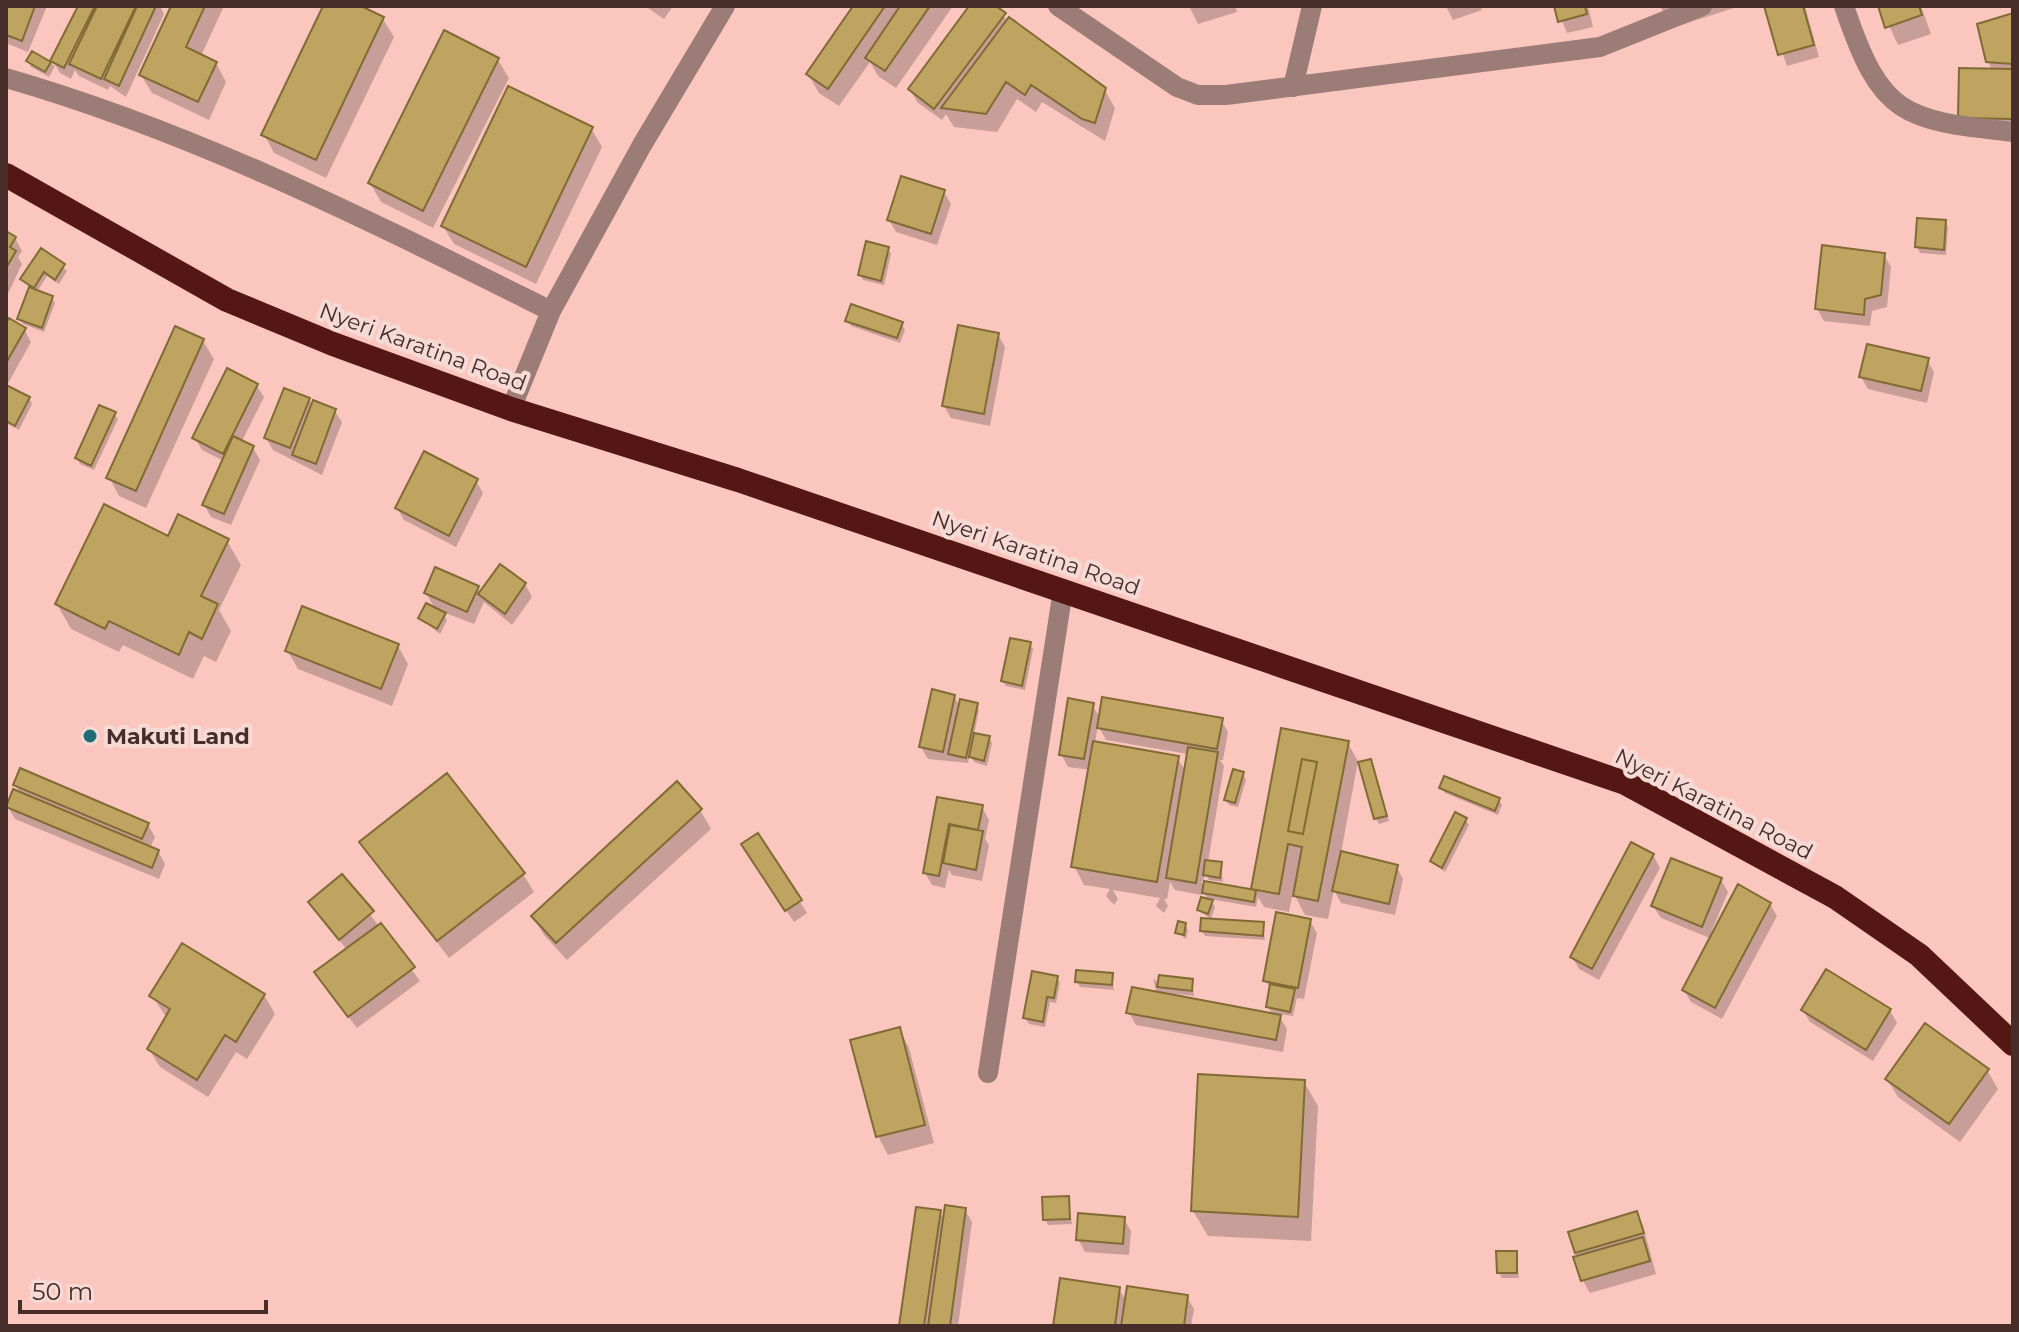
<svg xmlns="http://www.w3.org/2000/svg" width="2019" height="1332" viewBox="0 0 2019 1332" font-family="Montserrat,sans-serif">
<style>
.shadow{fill:#0003;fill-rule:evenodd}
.building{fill:#bea361;stroke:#816b35;stroke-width:2;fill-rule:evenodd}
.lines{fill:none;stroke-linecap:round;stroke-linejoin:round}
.minor{stroke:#9c7c77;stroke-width:20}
.highway{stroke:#541713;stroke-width:24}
.poi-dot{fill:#226c76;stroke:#f6dad6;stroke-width:3}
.labels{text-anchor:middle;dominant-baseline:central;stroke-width:8;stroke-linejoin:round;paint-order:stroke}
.street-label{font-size:22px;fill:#472d2a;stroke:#f6dad6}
.poi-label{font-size:22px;font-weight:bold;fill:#472d2a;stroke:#f6dad6;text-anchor:start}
</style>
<rect width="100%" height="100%" fill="#fbc6be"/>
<path class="shadow" d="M 6,6 L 47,6 L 28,52 L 6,43 Z
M 80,6 L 160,6 L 164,14 L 126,97 L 110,86 L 108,90 L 79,76 L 75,70 L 71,79 L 60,73 L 53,61 Z
M 173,6 L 224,6 L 201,56 L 216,63 L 226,82 L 209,120 L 152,93 L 141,75 Z
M 325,6 L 357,6 L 383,19 L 394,37 L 326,178 L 274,153 L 264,134 Z
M 645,6 L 673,6 L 664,19 Z
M 856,6 L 953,6 L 896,88 L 878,76 L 870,62 L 839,106 L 819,93 L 808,74 Z
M 972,6 L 993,6 L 1008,21 L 1104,89 L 1115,108 L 1105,141 L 1042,102 L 1036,112 L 1017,99 L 997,132 L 954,127 L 946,114 L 942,120 L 917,102 L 910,89 Z
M 1189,6 L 1235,6 L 1237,12 L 1198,24 Z
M 1446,6 L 1480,6 L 1482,10 L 1453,20 Z
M 1556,6 L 1588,6 L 1593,27 L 1567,33 Z
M 1660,6 L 1740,6 L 1672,28 Z
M 1766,6 L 1805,6 L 1819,57 L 1787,66 Z
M 1880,6 L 1921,6 L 1931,34 L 1898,45 Z
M 2013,15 L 2013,130 L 1967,129 L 1993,71 L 1988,62 L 1992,19 Z
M 33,54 L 55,66 L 49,77 L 31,67 L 28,61 Z
M 498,60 L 509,78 L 433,228 L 381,202 L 370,183 Z
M 591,128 L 602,147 L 536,284 L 454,244 L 443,226 Z
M 944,192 L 951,204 L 937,245 L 896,232 L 889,220 Z
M 1945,222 L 1948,227 L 1946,255 L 1920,253 L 1917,247 Z
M 6,233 L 15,238 L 22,251 L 18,257 L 22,264 L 6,298 Z
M 888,249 L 891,254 L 884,285 L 863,280 L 860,275 Z
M 41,250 L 67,271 L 59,284 L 47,276 L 37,292 L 52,298 L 55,303 L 44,332 L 23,324 L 19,319 L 31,288 L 22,279 Z
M 1884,255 L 1891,267 L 1887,307 L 1872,311 L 1870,326 L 1824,321 L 1817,309 Z
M 848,321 L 902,324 L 905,330 L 900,343 L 851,326 Z
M 6,328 L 24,329 L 31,342 L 6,387 L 29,398 L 32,404 L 19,430 L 6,423 Z
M 998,335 L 1005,347 L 990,426 L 951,418 L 944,406 Z
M 203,341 L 214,359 L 146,508 L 119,496 L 109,477 Z
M 1927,360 L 1934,372 L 1927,403 L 1868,389 L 1861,377 Z
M 256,385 L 264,397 L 241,443 L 253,448 L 260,460 L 231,525 L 211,517 L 204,505 L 224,461 L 202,450 L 195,438 Z
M 309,400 L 313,407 L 334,410 L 342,422 L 322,475 L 273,450 L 266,438 Z
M 114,414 L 118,419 L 94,470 L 80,464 L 77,458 Z
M 476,481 L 483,493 L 456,547 L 404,520 L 397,508 Z
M 169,538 L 227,541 L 241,565 L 219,610 L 231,631 L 216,662 L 204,656 L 193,679 L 123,645 L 119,652 L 71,629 L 57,604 Z
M 525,584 L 532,597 L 512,625 L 484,602 L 474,624 L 435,609 L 426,593 L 478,588 L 481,593 Z
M 444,615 L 447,620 L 440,634 L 420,618 Z
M 1030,644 L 1033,649 L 1025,690 L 1006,686 L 1003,681 Z
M 398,646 L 408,664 L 392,706 L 298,669 L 287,650 Z
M 954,696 L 960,707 L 976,705 L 979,710 L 974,735 L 989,738 L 992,743 L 987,766 L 974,762 L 970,755 L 968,763 L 928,759 L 921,747 Z
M 1092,705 L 1101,719 L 1221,720 L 1228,732 L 1223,760 L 1220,760 L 1224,766 L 1208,862 L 1221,864 L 1223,882 L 1209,880 L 1206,875 L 1201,883 L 1255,892 L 1253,888 L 1347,742 L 1358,761 L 1341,853 L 1396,866 L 1403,879 L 1395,915 L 1341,903 L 1334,890 L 1328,919 L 1305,915 L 1293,892 L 1289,912 L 1264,907 L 1258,897 L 1256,907 L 1210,899 L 1215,907 L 1211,919 L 1199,910 L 1209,901 L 1203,891 L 1202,895 L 1175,890 L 1170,882 L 1167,899 L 1164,899 L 1168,906 L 1164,913 L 1156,906 L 1160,898 L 1113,890 L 1118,899 L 1114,905 L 1106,896 L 1110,889 L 1084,885 L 1074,866 L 1090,770 L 1068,767 L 1061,754 ZM 1098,725 L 1106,740 L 1188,754 L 1186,772 L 1177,758 L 1095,743 Z
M 1360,764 L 1373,767 L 1389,821 L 1379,824 L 1376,819 Z
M 1243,774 L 1246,780 L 1238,807 L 1229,805 L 1226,799 Z
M 15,785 L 148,825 L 155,837 L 150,848 L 158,851 L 165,864 L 159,879 L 15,819 L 8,807 L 21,794 Z
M 1441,788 L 1499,800 L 1502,805 L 1498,815 L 1445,793 Z
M 939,799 L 982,807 L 989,820 L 985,839 L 989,845 L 982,881 L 952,875 L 949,870 L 945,888 L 932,885 L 925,873 Z
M 700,810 L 711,829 L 567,960 L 544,935 L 533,916 Z
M 1466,820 L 1469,825 L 1445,872 L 1432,861 Z
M 757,835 L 807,913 L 794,922 L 750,856 Z
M 361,843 L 523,874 L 534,892 L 449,958 Z
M 1653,855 L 1660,868 L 1599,980 L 1579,969 L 1572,957 Z
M 342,877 L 420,981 L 357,1028 L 324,985 L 347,950 L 310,903 Z
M 1721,880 L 1728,892 L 1710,935 L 1770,904 L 1777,916 L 1722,1019 L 1691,1002 L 1684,990 L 1712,939 L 1661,918 L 1653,906 Z
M 1310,921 L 1317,933 L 1304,999 L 1297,998 L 1293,1016 L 1278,1014 L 1287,1029 L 1283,1052 L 1136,1025 L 1129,1013 L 1157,994 L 1153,978 L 1160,985 L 1192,981 L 1194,996 L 1176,994 L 1175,997 L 1273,1015 L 1268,1007 L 1271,991 L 1266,981 Z
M 1262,924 L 1265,940 L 1205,936 L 1202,931 Z
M 1185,925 L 1188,930 L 1186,939 L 1177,932 Z
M 1111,975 L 1114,990 L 1080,987 L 1077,982 Z
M 1057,978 L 1060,983 L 1056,1003 L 1050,1002 L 1045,1027 L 1029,1024 L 1025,1018 Z
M 264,995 L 275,1014 L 247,1059 L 236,1052 L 208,1097 L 160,1067 L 149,1049 L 167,1018 L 152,996 Z
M 1803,1010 L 1890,1011 L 1897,1023 L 1873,1061 L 1810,1022 Z
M 899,1029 L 909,1048 L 934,1143 L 888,1155 L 878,1136 Z
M 1987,1070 L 1998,1089 L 1960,1142 L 1898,1097 L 1887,1079 Z
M 1304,1082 L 1318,1106 L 1311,1241 L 1208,1236 L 1193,1211 Z
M 1068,1198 L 1072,1224 L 1048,1225 L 1045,1219 Z
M 965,1210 L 972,1222 L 958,1326 L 901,1326 L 940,1212 L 944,1221 Z
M 1636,1214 L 1643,1226 L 1656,1274 L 1590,1293 L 1583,1281 L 1571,1233 Z
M 1124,1219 L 1131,1231 L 1129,1255 L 1085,1252 L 1078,1239 Z
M 1516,1253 L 1519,1278 L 1502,1278 L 1499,1273 Z
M 1119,1289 L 1127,1302 L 1187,1297 L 1194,1309 L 1191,1326 L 1055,1326 Z"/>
<path class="building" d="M 6,6 L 35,6 L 22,41 L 6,35 Z
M 78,6 L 95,6 L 64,68 L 50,61 Z
M 97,6 L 136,6 L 101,79 L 69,64 Z
M 137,6 L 156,6 L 119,86 L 104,79 Z
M 171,6 L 205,6 L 186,47 L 217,62 L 198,102 L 139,75 Z
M 323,6 L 361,6 L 384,17 L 316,160 L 261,135 Z
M 853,6 L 885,6 L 828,89 L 806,74 Z
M 900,6 L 930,6 L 885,71 L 865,58 Z
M 969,6 L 996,6 L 1006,13 L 934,109 L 908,89 Z
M 1554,6 L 1585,6 L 1587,14 L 1558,22 Z
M 1764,6 L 1803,6 L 1814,45 L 1778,55 Z
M 1878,6 L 1919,6 L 1922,15 L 1885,28 Z
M 2013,13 L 2013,64 L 1986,62 L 1977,24 Z
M 1009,17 L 1106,88 L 1095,123 L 1082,119 L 1031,85 L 1025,95 L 1006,82 L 986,114 L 941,108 Z
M 444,30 L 499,58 L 423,211 L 368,183 Z
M 32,51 L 51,62 L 45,72 L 26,61 Z
M 1959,68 L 2013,69 L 2013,119 L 1958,118 Z
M 508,86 L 593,127 L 526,267 L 441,226 Z
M 901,176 L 945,190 L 931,234 L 887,220 Z
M 1917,218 L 1946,220 L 1944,250 L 1915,247 Z
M 6,231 L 16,237 L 10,247 L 16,251 L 6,268 Z
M 866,241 L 889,247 L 881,281 L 858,275 Z
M 1822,245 L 1885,253 L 1881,295 L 1865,299 L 1864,315 L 1815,309 Z
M 41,248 L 65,264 L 55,280 L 44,272 L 34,288 L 20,279 Z
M 29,287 L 53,296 L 42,328 L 17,319 Z
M 851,304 L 903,322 L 897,338 L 845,321 Z
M 9,318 L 26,328 L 6,363 L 6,323 Z
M 958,325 L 999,333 L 984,414 L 942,406 Z
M 175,326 L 204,339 L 136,491 L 106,478 Z
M 1867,344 L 1929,358 L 1921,391 L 1859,377 Z
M 227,368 L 258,384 L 223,454 L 192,438 Z
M 6,385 L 30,397 L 15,426 L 6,421 Z
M 284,388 L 310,398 L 290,448 L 264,438 Z
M 313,400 L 336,409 L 316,464 L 292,455 Z
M 99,405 L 116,412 L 91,466 L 75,458 Z
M 233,436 L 254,446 L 224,514 L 202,505 Z
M 424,451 L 478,479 L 449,536 L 395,508 Z
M 104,504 L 168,536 L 178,514 L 229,539 L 201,596 L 218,604 L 202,639 L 189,632 L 179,655 L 109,621 L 105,629 L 55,604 Z
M 500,564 L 526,583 L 505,614 L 478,594 Z
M 435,567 L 479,586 L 467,612 L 424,593 Z
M 426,603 L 446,613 L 437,629 L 418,618 Z
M 302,606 L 399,644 L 381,689 L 285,651 Z
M 1010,638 L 1031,642 L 1022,686 L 1001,681 Z
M 932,689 L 955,695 L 943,752 L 919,747 Z
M 1102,697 L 1223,718 L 1217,749 L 1097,728 Z
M 1068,698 L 1094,703 L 1084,759 L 1059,755 Z
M 960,699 L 978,703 L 966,758 L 948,754 Z
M 1281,728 L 1349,741 L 1318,901 L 1293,896 L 1302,847 L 1288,844 L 1279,894 L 1251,889 ZM 1302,759 L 1317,762 L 1303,834 L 1288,831 Z
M 974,733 L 990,736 L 984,761 L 969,757 Z
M 1093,741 L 1179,756 L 1157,882 L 1071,867 Z
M 1188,747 L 1218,752 L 1196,883 L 1166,878 Z
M 1302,759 L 1317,762 L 1303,834 L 1288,831 Z
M 1371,759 L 1387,816 L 1374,819 L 1358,762 Z
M 20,768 L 149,823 L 142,839 L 13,785 Z
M 1233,769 L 1244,772 L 1235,803 L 1224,800 Z
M 447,773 L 525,873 L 437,941 L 359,842 Z
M 1444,776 L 1500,798 L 1495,811 L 1439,788 Z
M 677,781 L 702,809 L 556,943 L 531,916 Z
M 13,789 L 159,850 L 152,868 L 6,807 Z
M 937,797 L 983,805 L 978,830 L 949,824 L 939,876 L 923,873 Z
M 1455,812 L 1467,818 L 1442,868 L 1430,861 Z
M 950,825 L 983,831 L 976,870 L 943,863 Z
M 758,833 L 802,900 L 785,911 L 741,844 Z
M 1631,842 L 1654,854 L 1592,969 L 1570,957 Z
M 1341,851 L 1398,865 L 1389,904 L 1332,891 Z
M 1671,858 L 1722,878 L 1702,927 L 1651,906 Z
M 1205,860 L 1222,862 L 1220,878 L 1203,875 Z
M 342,874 L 374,911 L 339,940 L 308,902 Z
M 1204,881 L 1256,890 L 1254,902 L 1202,893 Z
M 1738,884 L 1771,903 L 1715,1008 L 1682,990 Z
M 1201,897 L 1213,900 L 1208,914 L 1197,910 Z
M 1276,912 L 1311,919 L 1298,988 L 1263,981 Z
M 1201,918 L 1264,922 L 1263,936 L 1200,931 Z
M 1178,921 L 1186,923 L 1184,935 L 1175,933 Z
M 381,923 L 415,967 L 348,1017 L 314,972 Z
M 182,943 L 265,994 L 236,1042 L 225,1035 L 197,1080 L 147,1049 L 170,1009 L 149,996 Z
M 1826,969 L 1891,1009 L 1866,1050 L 1801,1010 Z
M 1076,970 L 1113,973 L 1112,985 L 1075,982 Z
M 1032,971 L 1058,976 L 1054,998 L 1047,997 L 1043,1022 L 1023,1018 Z
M 1159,975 L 1193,979 L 1192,991 L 1157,987 Z
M 1270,984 L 1295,989 L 1290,1012 L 1266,1007 Z
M 1132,987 L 1281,1015 L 1276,1040 L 1126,1013 Z
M 1925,1023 L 1989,1069 L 1949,1124 L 1885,1079 Z
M 900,1027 L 925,1125 L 876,1137 L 850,1040 Z
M 1198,1074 L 1305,1080 L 1298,1217 L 1191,1211 Z
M 1069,1196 L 1070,1219 L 1043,1220 L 1042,1197 Z
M 945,1205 L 966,1208 L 950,1326 L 928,1326 Z
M 916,1207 L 941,1210 L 924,1326 L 899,1326 Z
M 1637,1211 L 1644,1233 L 1575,1253 L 1568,1232 Z
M 1078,1213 L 1125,1217 L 1123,1244 L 1076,1240 Z
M 1643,1237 L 1650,1261 L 1581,1281 L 1573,1257 Z
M 1496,1251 L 1517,1251 L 1517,1273 L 1497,1273 Z
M 1060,1278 L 1120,1287 L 1115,1326 L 1053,1326 Z
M 1127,1286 L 1188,1295 L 1184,1326 L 1121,1326 Z"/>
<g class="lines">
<path class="minor" d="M 1058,6 L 1177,87 L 1198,95 L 1226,95 L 1600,47 L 1702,6
M 1844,6 C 1881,116 1902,120 2013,132
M 6,78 C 197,133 374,223 551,311
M 1293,87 L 1312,6
M 511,409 L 551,311 L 642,145 L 725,6
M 988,1073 L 1063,590"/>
<path class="highway" d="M 6,175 L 227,300 L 333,344 L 511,409 L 738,480 L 1625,783 L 1835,897 L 1919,955 L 2013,1044"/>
</g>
<circle class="poi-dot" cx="90" cy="736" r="8"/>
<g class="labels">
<g class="street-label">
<text transform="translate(423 347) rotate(20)">Nyeri Karatina Road</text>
<text transform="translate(1036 553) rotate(19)">Nyeri Karatina Road</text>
<text transform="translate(1714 804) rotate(27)">Nyeri Karatina Road</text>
</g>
<g class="poi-label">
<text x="106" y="736">Makuti Land</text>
</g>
</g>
<rect width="2019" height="1332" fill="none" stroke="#472d2a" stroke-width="16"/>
<path d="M20 1300v12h246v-12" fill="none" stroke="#472d2a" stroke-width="4"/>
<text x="32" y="1300" font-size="24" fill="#472d2a" stroke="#f6dad6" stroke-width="6" paint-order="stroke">50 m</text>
</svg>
